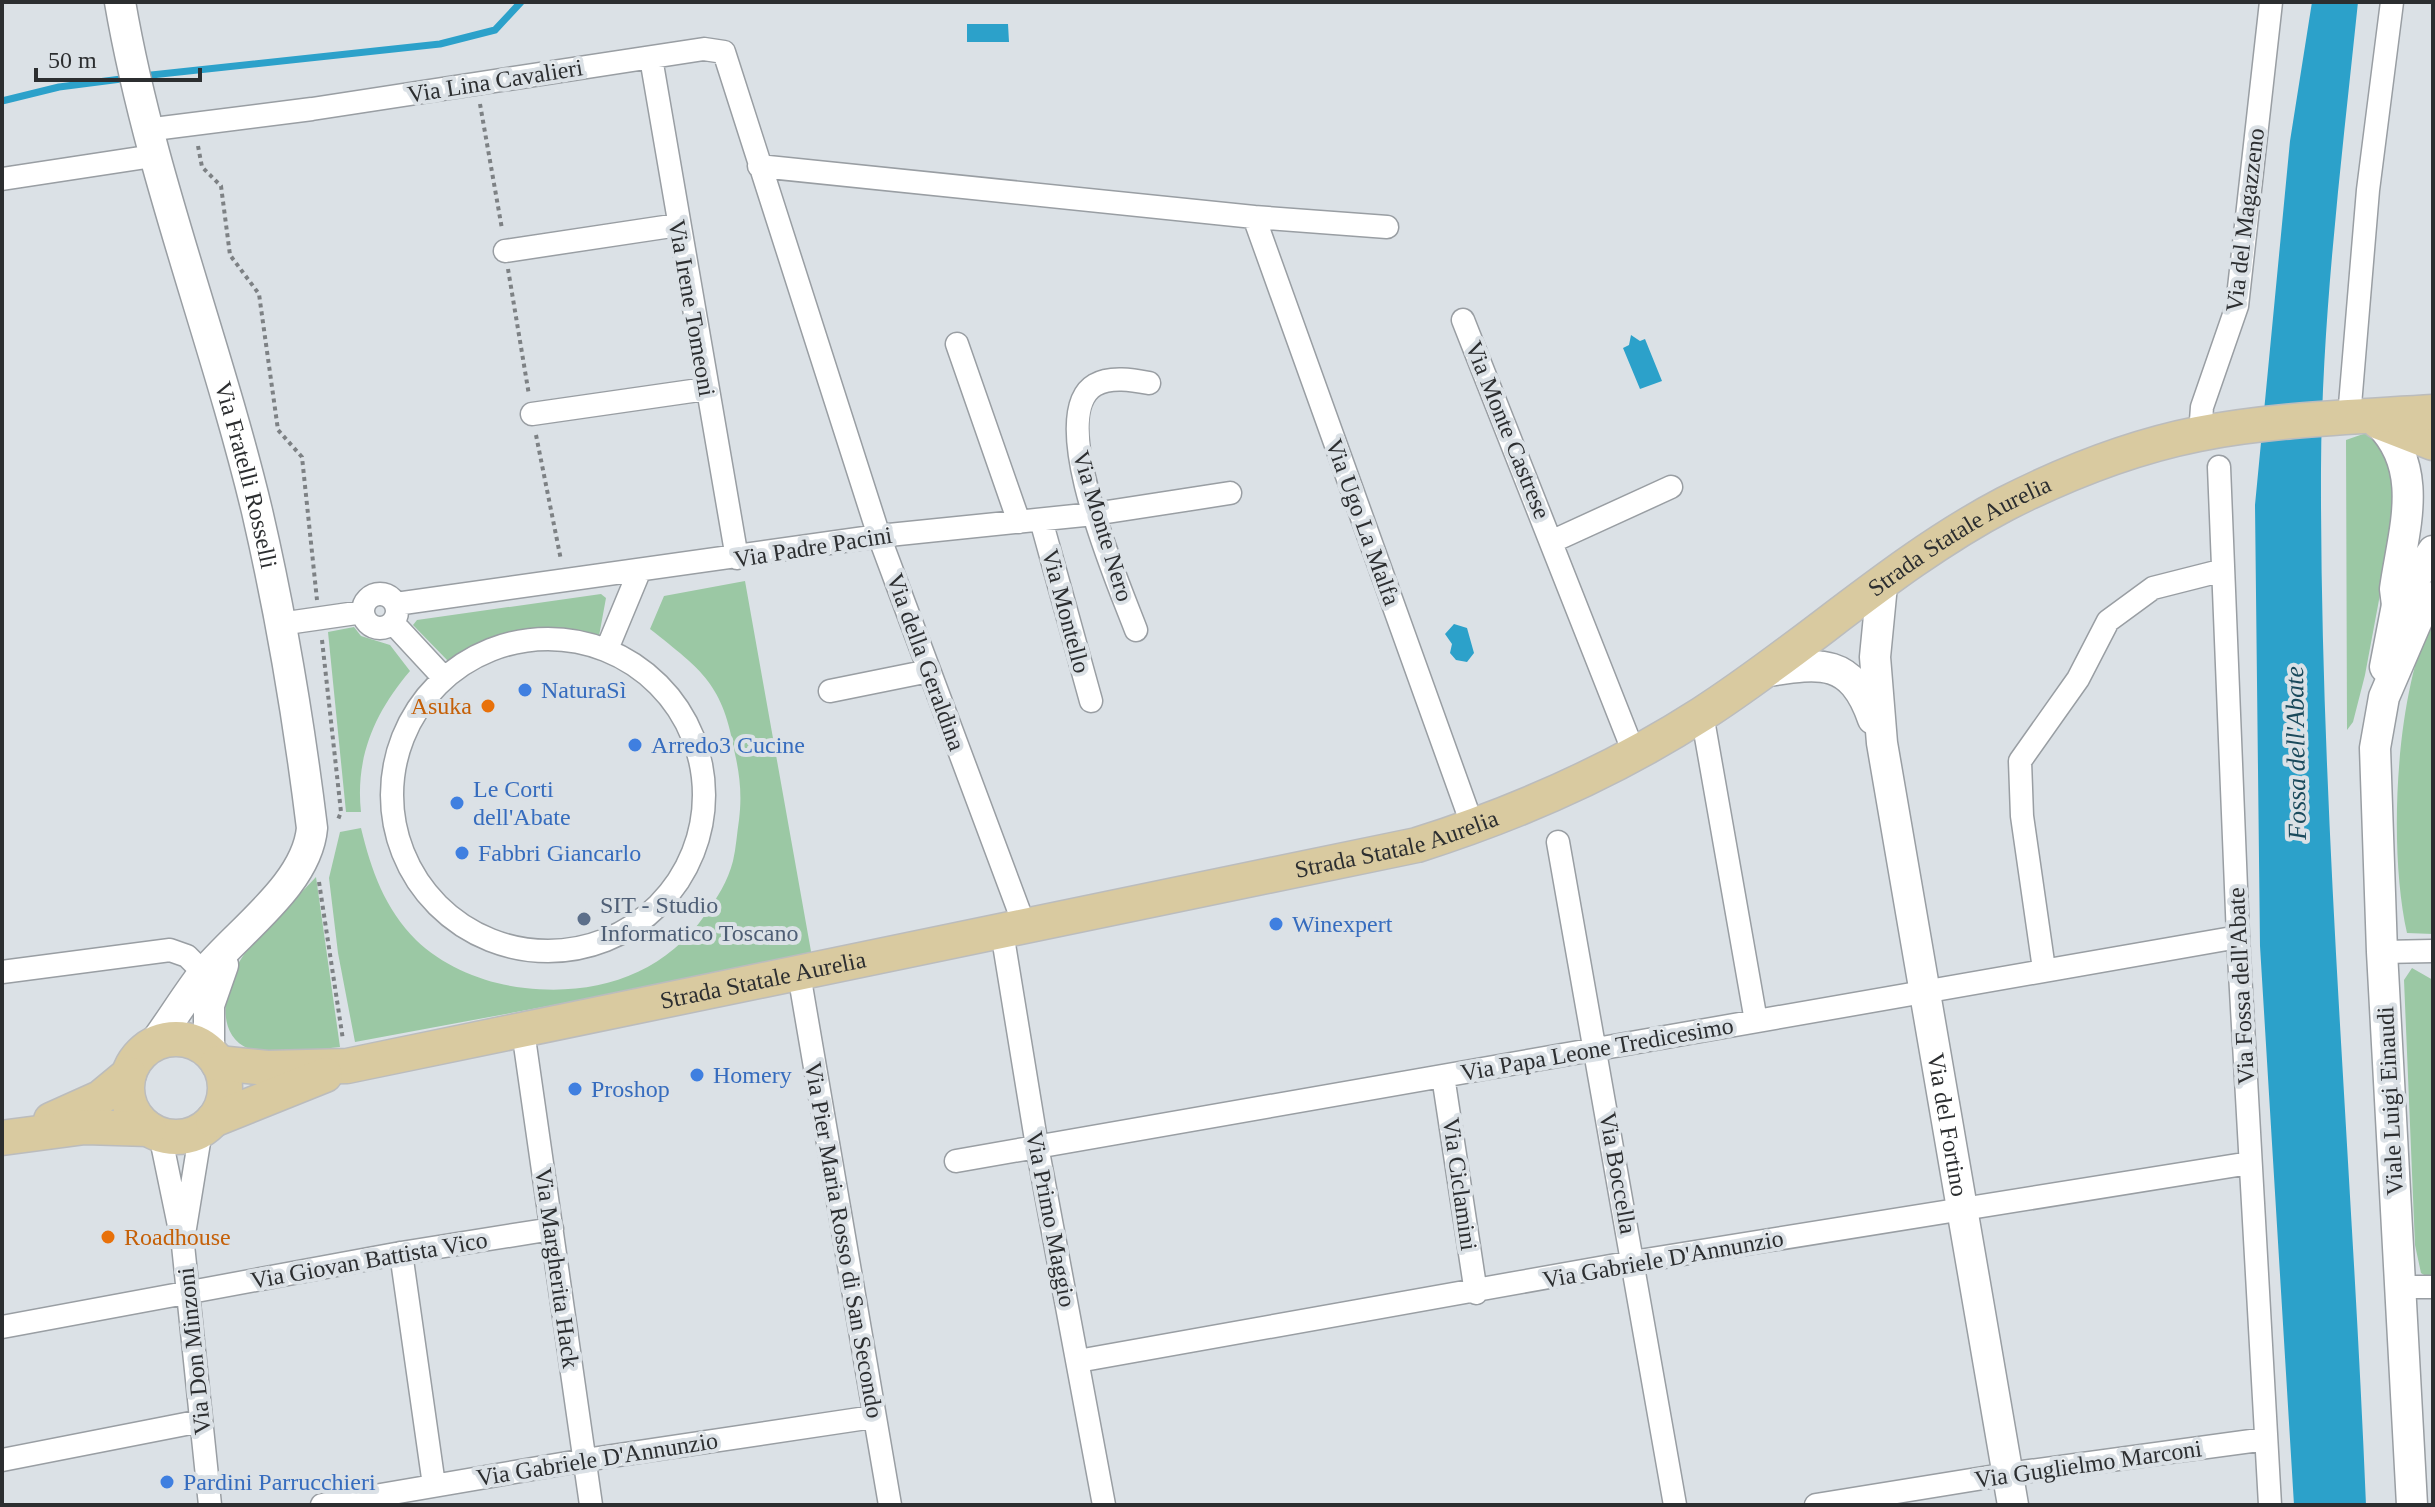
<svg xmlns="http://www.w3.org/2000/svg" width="2435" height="1507" viewBox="0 0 2435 1507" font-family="Georgia,serif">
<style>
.green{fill:#9bc8a4}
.water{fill:#2ca1ca}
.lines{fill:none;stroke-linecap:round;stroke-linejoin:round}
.stream{stroke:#2ca1ca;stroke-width:7}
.street-casing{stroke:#999ea3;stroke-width:25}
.secondary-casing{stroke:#999ea3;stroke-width:33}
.primary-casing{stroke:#bbbcbd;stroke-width:37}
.path{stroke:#7d8184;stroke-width:4;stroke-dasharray:4 4;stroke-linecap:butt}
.street{stroke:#fff;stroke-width:22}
.secondary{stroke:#fff;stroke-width:30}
.primary{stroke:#d9caa0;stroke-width:34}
.shop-dot{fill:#3f7fe0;stroke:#dbe1e6;stroke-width:3}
.food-dot{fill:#e8710a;stroke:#dbe1e6;stroke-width:3}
.service-dot{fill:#5c6f8a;stroke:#dbe1e6;stroke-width:3}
.labels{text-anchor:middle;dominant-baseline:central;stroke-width:8;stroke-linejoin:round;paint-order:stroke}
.street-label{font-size:24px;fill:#2c2e30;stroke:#dbe1e6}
.shop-label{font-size:24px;fill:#366cbe;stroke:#dbe1e6;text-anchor:start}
.food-label{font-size:24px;fill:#c56008;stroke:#dbe1e6;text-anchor:end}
.service-label{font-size:24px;fill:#4e5e75;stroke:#dbe1e6;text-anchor:start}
.water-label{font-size:26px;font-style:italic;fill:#1a495b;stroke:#dbe1e6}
</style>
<rect width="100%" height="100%" fill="#dbe1e6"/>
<path class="green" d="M 2366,433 L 2380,439 L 2393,458 L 2398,498 L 2365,675 L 2353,722 L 2347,730 L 2346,440 Z
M 745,581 L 812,957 L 355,1042 L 338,953 L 329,878 L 340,832 L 361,828 C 371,870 385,909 416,940 C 445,968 487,984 525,988 C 596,996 663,975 705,915 C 717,898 728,881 733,861 C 736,848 737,833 739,820 C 742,796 740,776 735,754 C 723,684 703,671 650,629 L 664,596 Z
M 601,594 L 606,598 L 599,636 C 564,633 532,627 499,638 C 481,643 465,658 448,661 L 413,625 L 417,620 Z
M 2433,615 L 2433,934 L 2407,933 C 2388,849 2395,694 2433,615 Z
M 354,627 L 361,636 L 390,645 L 410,671 C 375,712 355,757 361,812 L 346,812 L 328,632 Z
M 316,877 L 340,1047 C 313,1049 274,1060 249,1049 C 211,1033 226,979 245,953 C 265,926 293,902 316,877 Z
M 2412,968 L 2433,980 L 2432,1280 L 2421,1273 L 2415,1245 L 2404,980 Z"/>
<path class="water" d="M 2312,2 L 2358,2 C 2342,157 2322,313 2321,469 C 2320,815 2352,1160 2366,1505 L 2294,1505 L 2260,946 L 2255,505 L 2290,141 Z
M 967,24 L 1008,24 L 1009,42 L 967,42 Z
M 1631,335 L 1640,341 L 1645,339 L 1662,381 L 1640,389 L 1623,348 L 1629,345 Z
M 1454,624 L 1467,628 L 1474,653 L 1467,662 L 1456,660 L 1450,653 L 1452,644 L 1445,634 Z"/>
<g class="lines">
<path class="stream" d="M 142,76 L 440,44 L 495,30 L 521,2
M 2,101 L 59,87 L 129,78"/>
<g class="street-casing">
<path id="street" d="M 651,58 L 737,558
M 146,130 L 312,109 L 704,49 L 724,52 L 879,536 L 1025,927
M 759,166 L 1254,217 L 1473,827
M 2,179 L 153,156
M 1254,217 L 1387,227
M 505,251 L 678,225
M 1463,320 L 1634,753
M 957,344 L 1019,522
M 532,414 L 706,389
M 2349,417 L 2368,190 L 2392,2
M 2200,434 L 2202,407 L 2237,306 L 2271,2
M 2219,467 L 2238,937 L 2270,1505
M 1041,520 L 1091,701
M 1553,541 L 1671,487
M363 611a17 17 0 1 1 34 0a17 17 0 1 1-34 0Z
M 396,604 L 879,536 L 1094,514 L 1230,493
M 393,623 L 443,677
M 280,624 L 363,612
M 1136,630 C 1120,587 1044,415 1095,385 C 1110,376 1133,380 1149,383
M392 795a156 156 0 1 1 312 0a156 156 0 1 1-312 0Z
M 607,649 L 639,572
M 830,691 L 929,671
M 1702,714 L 1756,1021
M 1558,842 L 1675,1505
M 1002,932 L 1037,1146 L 1104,1505
M 2382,952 L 2433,951
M 2044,969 L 2022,816 L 2020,761 L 2078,679 L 2108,621 L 2153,588 L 2220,571
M 2,972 L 170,950 L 187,956 L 204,973
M 799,974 L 890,1505
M 523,1031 L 591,1505
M 1443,1076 L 1476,1293
M 160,1134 L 183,1245 L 210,1505
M 956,1161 L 2238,937
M 185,1228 L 201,1130
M 401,1253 L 434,1485
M 2400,1287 L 2433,1287
M 2,1327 L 401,1253 L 552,1229
M 1078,1361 L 1633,1262 L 2250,1163
M 2,1460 L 201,1421
M 322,1505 L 585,1460 L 873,1417
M 1816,1505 L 2008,1474 L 2266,1439"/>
</g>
<g class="secondary-casing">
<g id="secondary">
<path id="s1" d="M 120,2 C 150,176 216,340 257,511 C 281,615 299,722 312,828 C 307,885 238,931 203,974 C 186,996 171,1021 154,1044"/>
<path d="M 2379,423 C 2426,470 2403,531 2395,589 L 2397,605"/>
<path id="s2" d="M 1882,585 L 1875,657 L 1882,743 L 2013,1505"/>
<path d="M 2385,667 L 2397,605 L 2433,551"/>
<path d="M 1762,672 C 1819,663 1851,656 1873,719"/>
<path d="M 209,1052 L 209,1005 L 223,965"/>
<path d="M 2412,1505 L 2382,952 L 2375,748 L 2384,697 L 2419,616 L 2433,597"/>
</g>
</g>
<g class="primary-casing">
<g id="primary">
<path d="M 2379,422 L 2433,443"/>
<circle cx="176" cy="1088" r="49"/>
<path id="s3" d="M 218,1063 L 267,1068 L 347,1066 L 1417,845 C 1518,813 1613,771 1702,714 C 1805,648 1896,561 2005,504 C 2064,474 2133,447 2198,434 C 2275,419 2355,417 2433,412"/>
<path d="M 51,1120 L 100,1098 L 129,1074"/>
<path d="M 213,1120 L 325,1075"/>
<path d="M 2,1138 L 85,1127 L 149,1129"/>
</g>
</g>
<path class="path" d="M 480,104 L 502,229
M 198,146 L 202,167 L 221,186 L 230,255 L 259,294 L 278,430 L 302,457 L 317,600
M 508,269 L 529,395
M 536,435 L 561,560
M 322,640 L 341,812 L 337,822
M 319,882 L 343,1040"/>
<use href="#street" class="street"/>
<use href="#secondary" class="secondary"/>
<use href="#primary" class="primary"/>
</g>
<g class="shop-dot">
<circle cx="525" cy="690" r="8"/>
<circle cx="635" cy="745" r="8"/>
<circle cx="457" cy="803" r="8"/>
<circle cx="462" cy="853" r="8"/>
<circle cx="1276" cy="924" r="8"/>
<circle cx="697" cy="1075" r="8"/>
<circle cx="575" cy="1089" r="8"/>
<circle cx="167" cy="1482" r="8"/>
</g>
<g class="food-dot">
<circle cx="488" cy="706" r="8"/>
<circle cx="108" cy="1237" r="8"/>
</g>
<circle class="service-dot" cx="584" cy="919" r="8"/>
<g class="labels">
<g class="street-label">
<text transform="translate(495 81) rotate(-9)">Via Lina Cavalieri</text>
<text transform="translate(2245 220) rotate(-83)">Via del Magazzeno</text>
<text transform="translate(692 308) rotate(80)">Via Irene Tomeoni</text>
<text transform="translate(1508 430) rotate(68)">Via Monte Castrese</text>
<text stroke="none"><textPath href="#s1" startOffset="490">Via Fratelli Rosselli</textPath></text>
<text transform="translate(1363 522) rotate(70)">Via Ugo La Malfa</text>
<text transform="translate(1103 526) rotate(73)">Via Monte Nero</text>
<text stroke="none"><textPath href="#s3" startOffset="1850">Strada Statale Aurelia</textPath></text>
<text transform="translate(813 547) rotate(-9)">Via Padre Pacini</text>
<text transform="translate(1066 611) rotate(75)">Via Montello</text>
<text transform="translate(926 662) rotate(70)">Via della Geraldina</text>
<text stroke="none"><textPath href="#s3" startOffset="1202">Strada Statale Aurelia</textPath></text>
<text stroke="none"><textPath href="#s3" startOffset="554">Strada Statale Aurelia</textPath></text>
<text transform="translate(2241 986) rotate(-93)">Via Fossa dell'Abate</text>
<text transform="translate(1597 1049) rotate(-10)">Via Papa Leone Tredicesimo</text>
<text transform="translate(2390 1101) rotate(-93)">Viale Luigi Einaudi</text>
<text stroke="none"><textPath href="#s2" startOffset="546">Via del Fortino</textPath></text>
<text transform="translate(1618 1173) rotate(80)">Via Boccella</text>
<text transform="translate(1460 1184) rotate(82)">Via Ciclamini</text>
<text transform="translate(1051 1219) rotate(79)">Via Primo Maggio</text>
<text transform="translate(844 1240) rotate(80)">Via Pier Maria Rosso di San Secondo</text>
<text transform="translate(1663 1259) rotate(-10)">Via Gabriele D'Annunzio</text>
<text transform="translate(369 1260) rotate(-10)">Via Giovan Battista Vico</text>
<text transform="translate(557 1268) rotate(82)">Via Margherita Hack</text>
<text transform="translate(194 1351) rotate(-96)">Via Don Minzoni</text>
<text transform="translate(597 1459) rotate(-9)">Via Gabriele D'Annunzio</text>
<text transform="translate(2088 1464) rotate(-8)">Via Guglielmo Marconi</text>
</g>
<g class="shop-label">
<text x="541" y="690">NaturaSì</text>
<text x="651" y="745">Arredo3 Cucine</text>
<text x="473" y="789">Le Corti<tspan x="473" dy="28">dell'Abate</tspan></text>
<text x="478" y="853">Fabbri Giancarlo</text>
<text x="1292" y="924">Winexpert</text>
<text x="713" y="1075">Homery</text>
<text x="591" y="1089">Proshop</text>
<text x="183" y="1482">Pardini Parrucchieri</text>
</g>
<g class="food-label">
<text x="472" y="706">Asuka</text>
<text x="124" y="1237" text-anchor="start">Roadhouse</text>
</g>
<g class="service-label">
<text x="600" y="905">SIT - Studio<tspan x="600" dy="28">Informatico Toscano</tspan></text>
</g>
<g class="water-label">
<text transform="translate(2296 753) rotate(-91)">Fossa dell'Abate</text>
</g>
</g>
<rect width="2435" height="1507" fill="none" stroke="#2c2e30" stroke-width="8"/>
<path d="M36 68v12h164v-12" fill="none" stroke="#2c2e30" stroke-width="4"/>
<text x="48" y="68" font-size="24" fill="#2c2e30" stroke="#dbe1e6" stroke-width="6" paint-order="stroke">50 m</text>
</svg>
